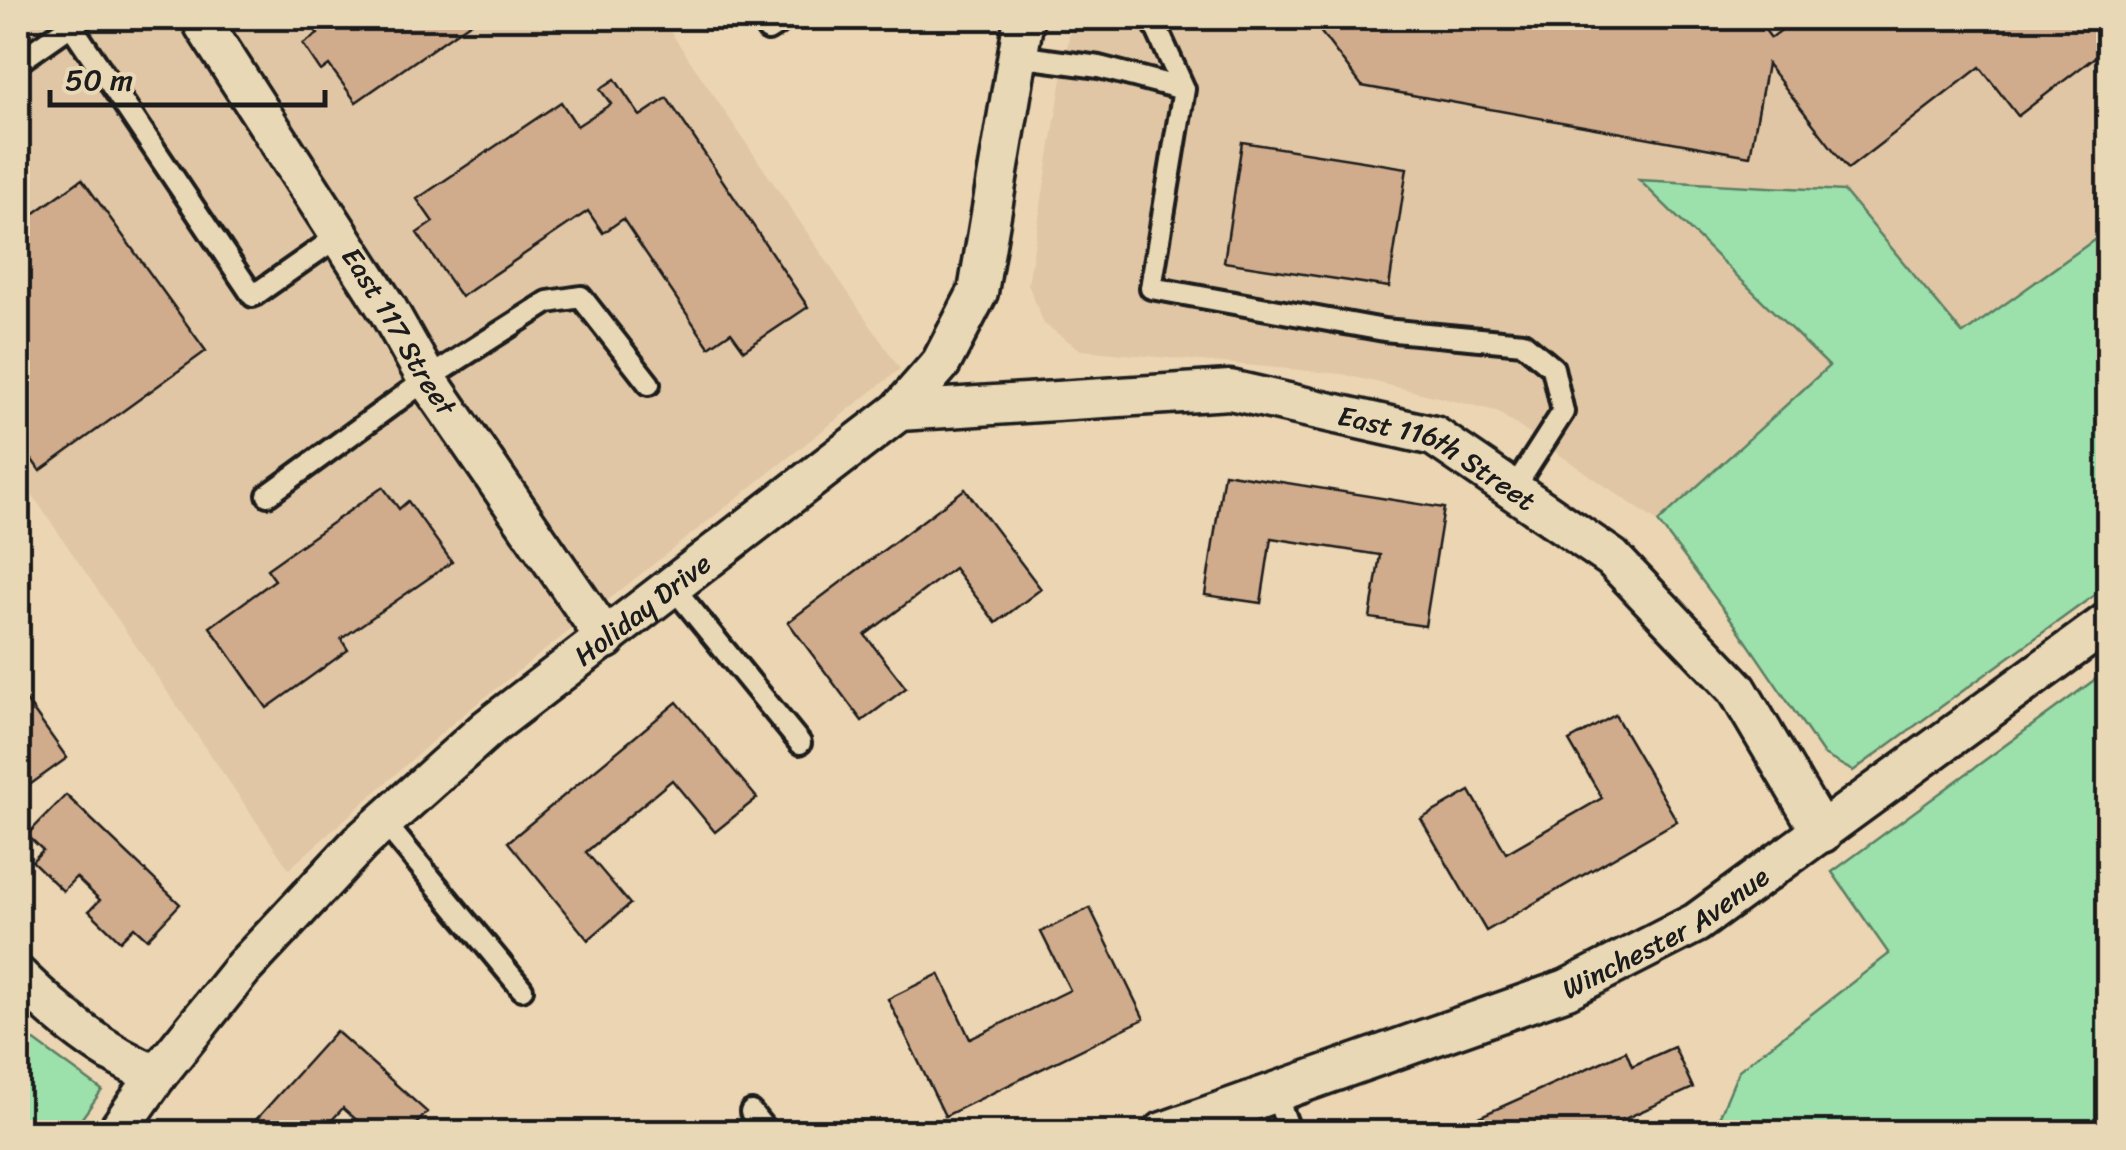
<svg xmlns="http://www.w3.org/2000/svg" width="2126" height="1150" viewBox="0 0 2126 1150" font-family="Sriracha,sans-serif">
<style>
.built{fill:#e0c6a4}
.green{fill:#9ce0ac;stroke:#5c7e64;stroke-width:2.5}
.building{fill:#d0ac8d;stroke:#1c1c1c;stroke-width:2.5}
.lines{fill:none;stroke-linecap:round;stroke-linejoin:round}
.lane-casing{stroke:#1c1c1c;stroke-width:28}
.street-casing{stroke:#1c1c1c;stroke-width:45}
.lane{stroke:#e9d8b5;stroke-width:20}
.street{stroke:#e9d8b5;stroke-width:38}
.labels{text-anchor:middle;dominant-baseline:central;stroke-width:9;stroke-linejoin:round;paint-order:stroke}
.street-label{font-size:28px;fill:#1c1c1c;stroke:#e9d8b5}
</style>
<rect width="100%" height="100%" fill="#ecd5b2"/>
<filter id="ink" filterUnits="userSpaceOnUse"><feTurbulence type="fractalNoise" baseFrequency=".01" numOctaves="2"/><feDisplacementMap in="SourceGraphic" scale="20" xChannelSelector="R" yChannelSelector="G"/><feConvolveMatrix kernelMatrix="1 2 1 2 8 2 1 2 1" color-interpolation-filters="sRGB"/></filter>
<g filter="url(#ink)">
<path class="built" d="M 18,18 L 661,18 L 900,369 L 454,722 L 289,869 L 18,474 Z
M 1072,18 L 2108,18 L 2108,230 L 1963,334 L 1844,191 L 1640,180 L 1829,367 L 1658,522 L 1496,411 L 1342,374 L 1081,350 L 1044,324 L 1028,284 Z"/>
<path class="green" d="M 1639,180 L 1844,191 L 1963,334 L 2108,230 L 2108,585 L 1853,771 L 1824,755 L 1736,626 L 1658,522 L 1829,366 Z
M 2108,670 L 2108,1132 L 1713,1132 L 1739,1070 L 1889,954 L 1832,872 Z
M 18,1029 L 102,1090 L 72,1132 L 18,1132 Z"/>
<path class="building" d="M 306,18 L 477,18 L 356,102 L 329,65 L 321,71 L 303,44 L 318,34 Z
M 1310,18 L 1756,18 L 1771,38 L 1797,18 L 2108,18 L 2108,47 L 2018,116 L 1980,67 L 1848,169 L 1767,64 L 1750,156 L 1362,86 Z
M 615,79 L 640,116 L 667,98 L 808,307 L 744,350 L 731,332 L 709,347 L 623,219 L 603,233 L 588,211 L 461,297 L 417,233 L 433,222 L 417,199 L 561,102 L 577,126 L 611,104 L 600,89 Z
M 1242,142 L 1407,168 L 1389,287 L 1224,262 Z
M 82,179 L 206,351 L 40,471 L 18,440 L 18,225 Z
M 1224,473 L 1444,508 L 1425,626 L 1370,618 L 1380,555 L 1271,538 L 1261,603 L 1205,595 Z
M 383,487 L 399,509 L 408,501 L 452,562 L 341,639 L 348,650 L 267,708 L 210,627 L 275,580 L 267,569 Z
M 965,489 L 1041,589 L 996,623 L 954,568 L 865,635 L 906,688 L 862,721 L 788,622 Z
M 18,689 L 67,758 L 24,789 L 18,780 Z
M 677,702 L 757,798 L 715,832 L 672,780 L 586,852 L 630,904 L 588,940 L 508,842 Z
M 1615,715 L 1677,821 L 1486,931 L 1421,819 L 1470,791 L 1506,853 L 1602,798 L 1569,741 Z
M 66,795 L 180,904 L 147,939 L 134,927 L 120,941 L 89,911 L 100,900 L 76,877 L 63,891 L 32,861 L 43,850 L 27,835 Z
M 1090,908 L 1144,1019 L 945,1116 L 888,999 L 939,974 L 970,1039 L 1070,990 L 1041,932 Z
M 336,1031 L 427,1112 L 409,1132 L 370,1132 L 343,1108 L 321,1132 L 245,1132 Z
M 1674,1047 L 1693,1088 L 1596,1132 L 1445,1132 L 1626,1051 L 1632,1066 Z"/>
<g class="lines">
<g class="lane-casing">
<path id="lane" d="M 82,18 L 71,25 L 253,296 L 340,235
M 760,18 L 768,30 L 787,18
M 1156,18 L 1155,25 L 1184,89 L 1151,288 L 1384,330 L 1523,343 L 1553,368 L 1563,412 L 1513,490
M 1017,56 L 1099,67 L 1184,89
M 18,62 L 71,25 L 65,18
M 268,495 L 427,379 L 548,302 L 581,297 L 649,384
M 673,587 L 800,743
M 384,822 L 522,989
M 1276,1095 L 1290,1132
M 751,1112 L 767,1132"/>
</g>
<g class="street-casing">
<g id="street">
<path id="s1" d="M 203,18 L 204,25 L 388,310 L 427,379 L 606,639"/>
<path id="s2" d="M 899,411 L 1230,390 L 1434,436 L 1612,558 L 1737,689 L 1822,833"/>
<path d="M 18,976 C 58,1015 104,1055 157,1075"/>
<path id="s3" d="M 117,1132 L 157,1075 L 243,968 L 360,843 L 488,728 L 899,411 L 941,363 L 978,292 L 1024,18"/>
<path id="s4" d="M 1163,1132 L 1567,989 L 1696,923 L 2108,622"/>
</g>
</g>
<use href="#lane" class="lane"/>
<use href="#street" class="street"/>
</g>
</g>
<g class="labels">
<g class="street-label">
<text stroke="none"><textPath href="#s1" startOffset="370">East 117 Street</textPath></text>
<text stroke="none"><textPath href="#s2" startOffset="552">East 116th Street</textPath></text>
<text stroke="none"><textPath href="#s3" startOffset="745">Holiday Drive</textPath></text>
<text stroke="none"><textPath href="#s4" startOffset="542">Winchester Avenue</textPath></text>
</g>
</g>
<rect width="2126" height="1150" fill="none" stroke="#e9d8b5" stroke-width="60"/>
<rect x="30" y="30" width="2066" height="1090" fill="none" stroke="#1c1c1c" stroke-width="4" filter="url(#ink)"/>
<path d="M50 90v15h275v-15" fill="none" stroke="#1c1c1c" stroke-width="5"/>
<text x="65" y="90" font-size="30" fill="#1c1c1c" stroke="#e9d8b5" stroke-width="8" paint-order="stroke">50 m</text>
</svg>
